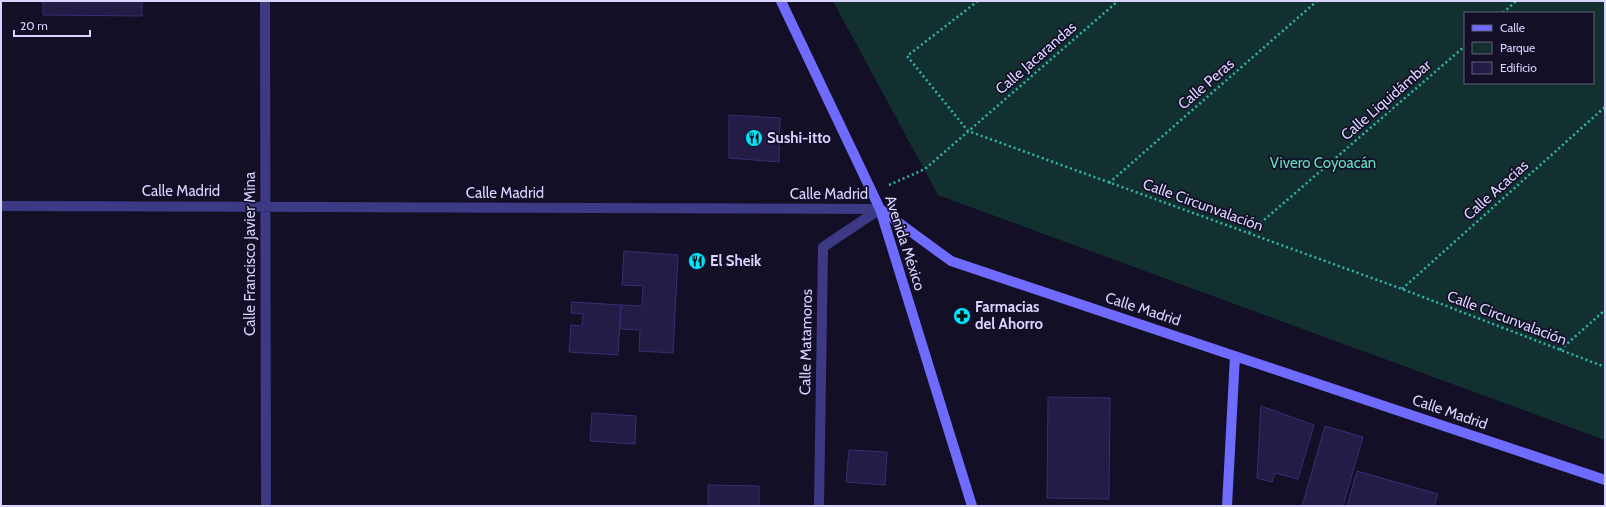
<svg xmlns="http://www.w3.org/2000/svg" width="1606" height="507" viewBox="0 0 1606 507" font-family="Cabin,sans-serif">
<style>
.green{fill:#12302f;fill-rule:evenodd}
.building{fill:#241b47;stroke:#3b2d73}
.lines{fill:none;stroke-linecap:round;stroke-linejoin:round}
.path{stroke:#2fb8b0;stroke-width:2.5;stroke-dasharray:2 3;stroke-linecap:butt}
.street{stroke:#3d3a85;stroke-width:10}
.secondary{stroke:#6f6bff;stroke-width:10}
.labels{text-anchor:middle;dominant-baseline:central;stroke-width:3.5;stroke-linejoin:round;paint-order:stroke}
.street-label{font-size:15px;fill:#d9d4ff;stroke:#130f26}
.poi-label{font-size:15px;font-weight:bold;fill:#d9d4ff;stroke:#130f26;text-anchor:start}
.park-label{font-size:15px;fill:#5fe0c0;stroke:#130f26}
</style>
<rect width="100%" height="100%" fill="#130f26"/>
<path class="green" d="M 833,1 L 1605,1 L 1605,440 L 938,195 ZM 1465,13 L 1593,13 L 1593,83 L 1465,83 Z"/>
<path class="building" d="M 43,1 L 142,1 L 142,16 L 43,15 Z
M 729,115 L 780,118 L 779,162 L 729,158 Z
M 624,251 L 678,255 L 673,353 L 639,351 L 640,330 L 620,329 L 621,305 L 642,306 L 643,286 L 622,285 Z
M 572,302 L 621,305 L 618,355 L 569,352 L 571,325 L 582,326 L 583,314 L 571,313 Z
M 1048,397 L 1110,398 L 1109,499 L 1047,498 Z
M 1261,406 L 1314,425 L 1298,479 L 1275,473 L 1272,482 L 1257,478 Z
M 592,413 L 636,416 L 635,444 L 590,441 Z
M 1325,426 L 1363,437 L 1343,506 L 1302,506 Z
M 849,450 L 887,452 L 885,485 L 846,482 Z
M 1357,471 L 1438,494 L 1434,506 L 1347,506 Z
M 708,485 L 759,486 L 759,506 L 708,506 Z"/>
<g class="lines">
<path class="path" d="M 978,1 L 907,56 L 968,131 L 1402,289 L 1605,367
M 1503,13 L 1516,1
M 1109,183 L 1317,1
M 889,185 L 925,169 L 1118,1
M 1249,233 L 1465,46
M 1402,289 L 1605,107
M 1560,350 L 1605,310"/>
<path class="street" d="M 265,1 L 266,506
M 1,206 L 880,209
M 819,506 L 823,247 L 880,209"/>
<path class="secondary" d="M 781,1 L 880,209 L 972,506
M 880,209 L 951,261 L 1605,480
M 1227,506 L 1235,356"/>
</g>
<defs>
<g id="restaurant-disc" transform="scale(0.9)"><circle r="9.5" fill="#00e5ff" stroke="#130f26"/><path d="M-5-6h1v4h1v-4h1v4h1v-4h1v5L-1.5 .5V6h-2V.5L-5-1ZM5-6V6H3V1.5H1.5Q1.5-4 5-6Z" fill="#111"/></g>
<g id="pharmacy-disc" transform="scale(0.9)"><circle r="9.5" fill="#00e5ff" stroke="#130f26"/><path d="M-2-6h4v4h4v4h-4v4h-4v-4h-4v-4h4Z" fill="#111"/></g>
</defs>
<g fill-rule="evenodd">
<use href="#restaurant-disc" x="754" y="138"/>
<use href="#restaurant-disc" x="697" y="261"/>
<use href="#pharmacy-disc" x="962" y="316"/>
</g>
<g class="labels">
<g class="street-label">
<text transform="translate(1036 58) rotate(-41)">Calle Jacarandas</text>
<text transform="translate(1206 84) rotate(-41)">Calle Peras</text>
<text transform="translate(1386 100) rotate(-41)">Calle Liquidámbar</text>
<text transform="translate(1496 190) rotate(-42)">Calle Acacias</text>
<text x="181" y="191">Calle Madrid</text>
<text x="505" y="193">Calle Madrid</text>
<text x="829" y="194">Calle Madrid</text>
<text transform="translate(1203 205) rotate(20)">Calle Circunvalación</text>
<text transform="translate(905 243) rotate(72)">Avenida México</text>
<text transform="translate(250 254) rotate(-90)">Calle Francisco Javier Mina</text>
<text transform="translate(1143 309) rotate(18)">Calle Madrid</text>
<text transform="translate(1507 318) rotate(21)">Calle Circunvalación</text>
<text transform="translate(806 342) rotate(-89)">Calle Matamoros</text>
<text transform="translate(1450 412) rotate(19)">Calle Madrid</text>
</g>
<g class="poi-label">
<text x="767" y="138">Sushi-itto</text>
<text x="710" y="261">El Sheik</text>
<text x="975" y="307">Farmacias<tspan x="975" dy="17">del Ahorro</tspan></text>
</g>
<g class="park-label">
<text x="1323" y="163">Vivero Coyoacán</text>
</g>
</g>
<rect width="1606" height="507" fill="none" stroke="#d9d4ff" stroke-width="4"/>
<rect x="1464" y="12" width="130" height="72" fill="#130f26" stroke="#625e7d"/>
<rect x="1472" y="25" width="20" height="6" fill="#6f6bff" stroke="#625e7d"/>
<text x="1500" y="32" font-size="12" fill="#d9d4ff">Calle</text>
<rect x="1472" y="42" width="20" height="12" fill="#12302f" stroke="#625e7d"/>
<text x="1500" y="52" font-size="12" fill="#d9d4ff">Parque</text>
<rect x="1472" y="62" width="20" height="12" fill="#241b47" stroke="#625e7d"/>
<text x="1500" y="72" font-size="12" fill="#d9d4ff">Edificio</text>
<path d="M14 30v6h76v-6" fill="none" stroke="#d9d4ff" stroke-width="2"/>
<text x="20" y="30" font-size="12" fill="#d9d4ff" stroke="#130f26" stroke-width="3" paint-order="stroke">20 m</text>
</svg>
